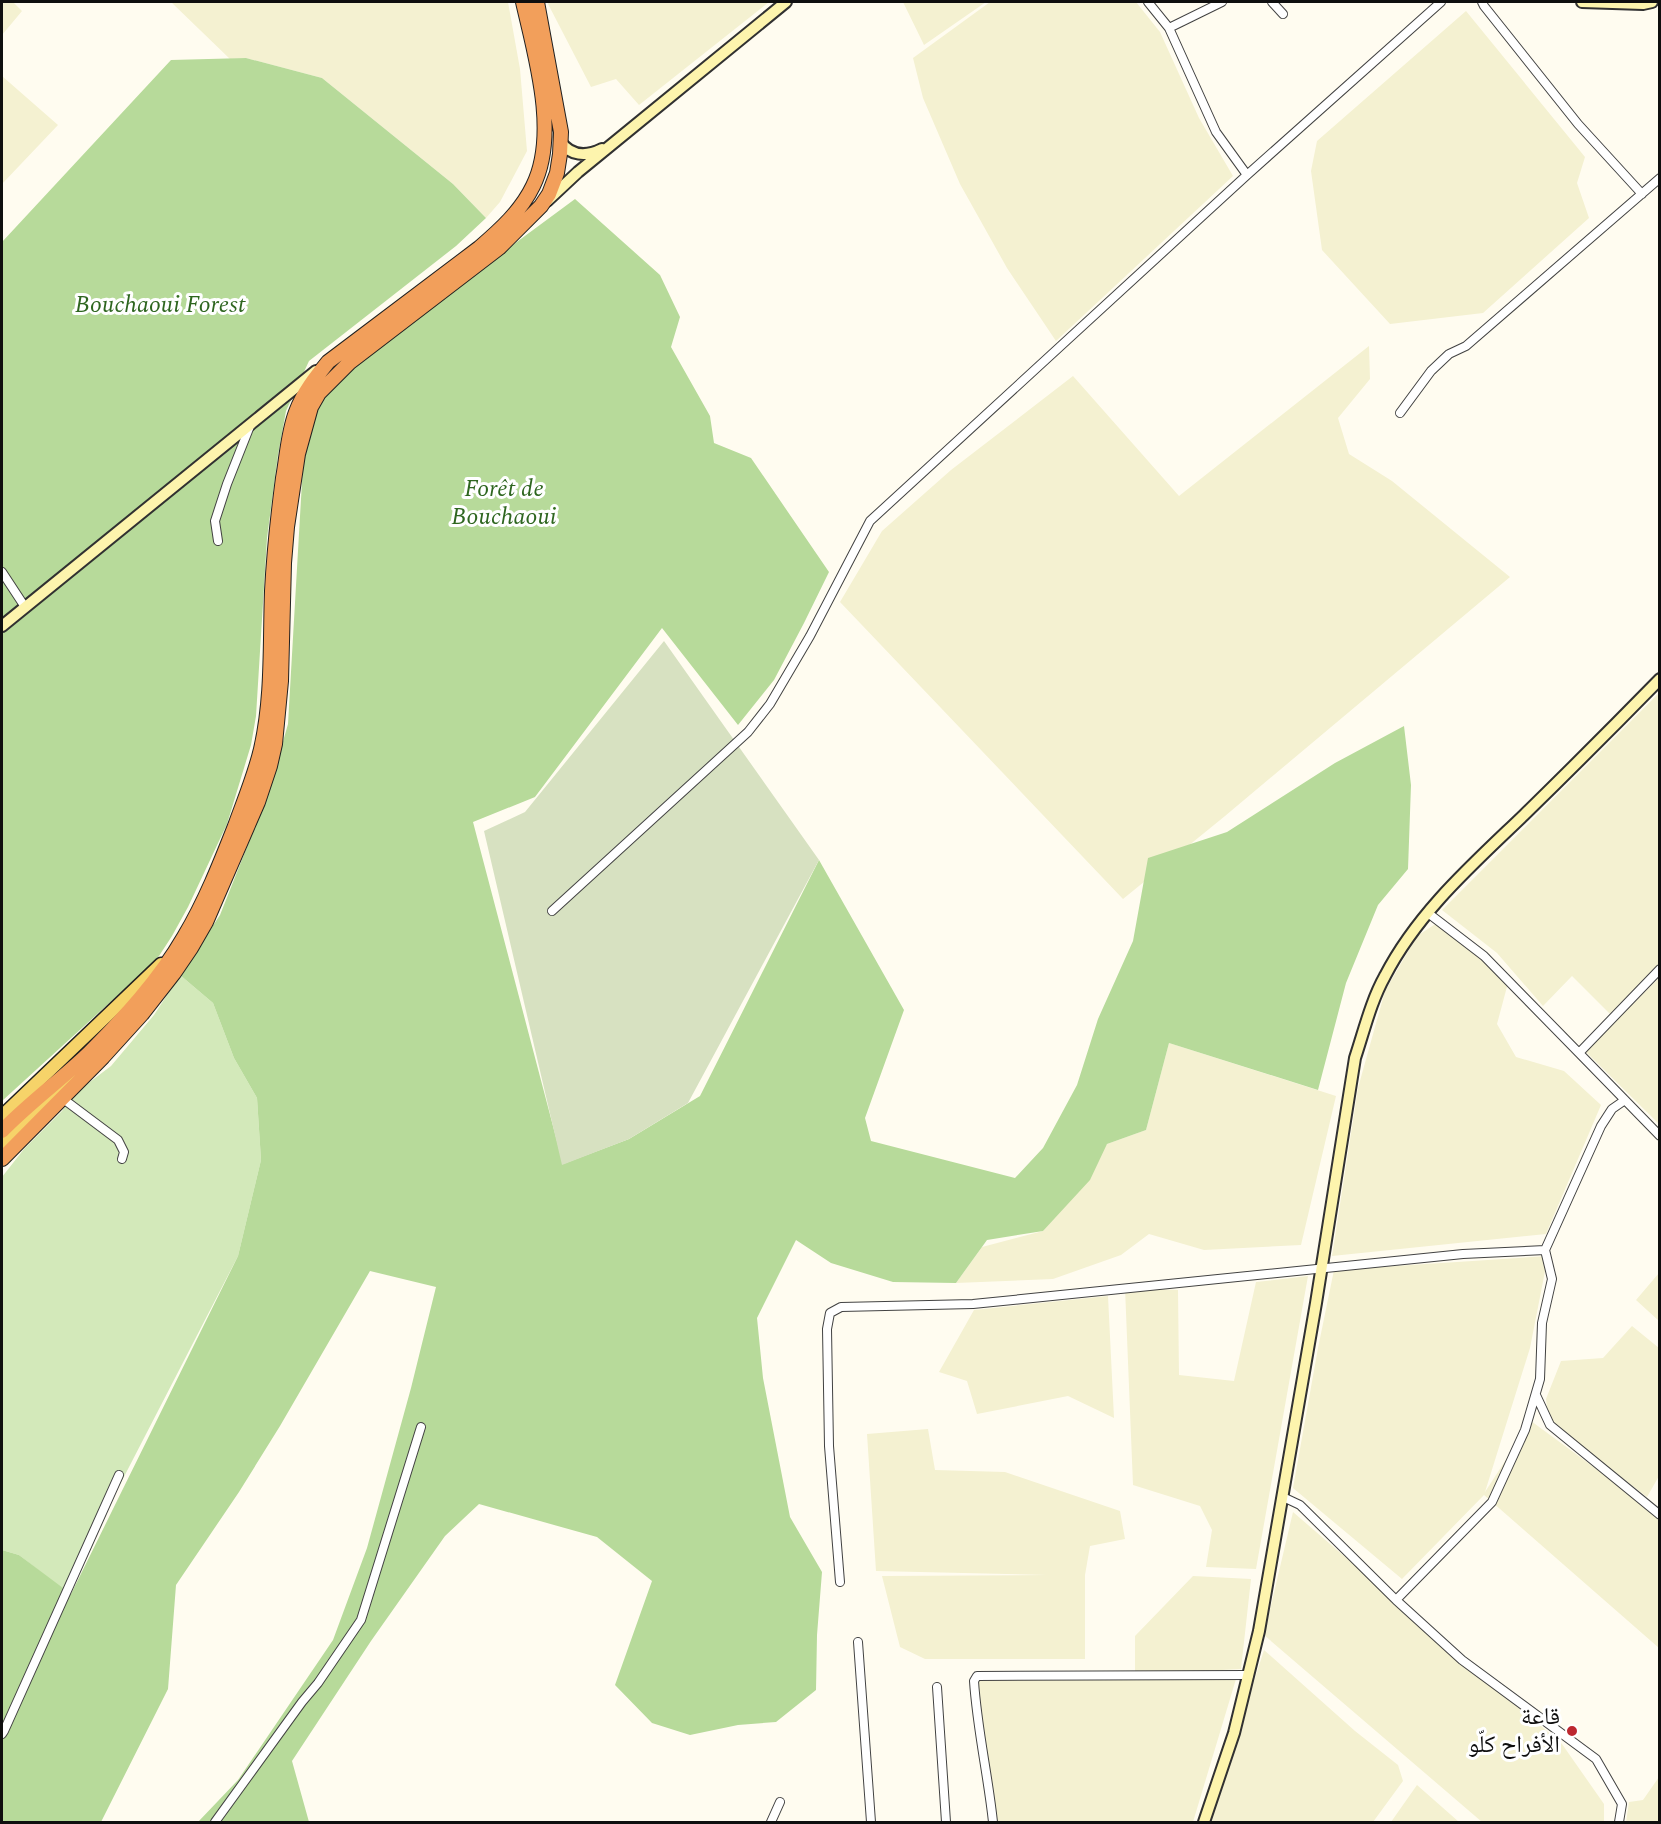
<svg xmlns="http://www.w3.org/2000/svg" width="1661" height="1824" viewBox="0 0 1661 1824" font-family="Spectral,'Noto Naskh Arabic',serif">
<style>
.farmland{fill:#f4f1d1}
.green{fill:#d3e9ba}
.forest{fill:#b7da9a}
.cemetery{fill:#d7e1c1}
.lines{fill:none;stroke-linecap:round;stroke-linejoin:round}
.street-casing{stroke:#424242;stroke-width:10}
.secondary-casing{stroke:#313131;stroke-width:14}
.primary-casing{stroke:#202020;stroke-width:15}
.highway-casing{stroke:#202020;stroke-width:16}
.street{stroke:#fff;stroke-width:8}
.secondary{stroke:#fdf4ad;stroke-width:10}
.primary{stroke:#f6d369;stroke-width:12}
.highway{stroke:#f29f5b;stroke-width:14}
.poi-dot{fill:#bd2830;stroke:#fff;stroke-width:2}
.labels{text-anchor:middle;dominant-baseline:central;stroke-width:6;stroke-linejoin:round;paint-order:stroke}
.park-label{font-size:24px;font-style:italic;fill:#2e661f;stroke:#fff}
.poi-label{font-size:24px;fill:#0f0f0f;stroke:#fff;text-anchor:end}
</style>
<rect width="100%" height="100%" fill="#fffcf0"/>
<path class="farmland" d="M 2,2 L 13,2 L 22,11 L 2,35 Z
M 171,2 L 508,2 L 520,69 L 527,151 L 500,202 L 486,218 L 453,184 L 322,78 L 246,58 L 230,59 Z
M 547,2 L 769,2 L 639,105 L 616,79 L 591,87 Z
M 903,2 L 986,2 L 924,45 Z
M 990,2 L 1136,2 L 1160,32 L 1199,118 L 1233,176 L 1056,341 L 1007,268 L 960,184 L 923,98 L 913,58 Z
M 1466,11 L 1585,157 L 1577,183 L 1589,218 L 1483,313 L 1390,324 L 1322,250 L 1311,171 L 1317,141 Z
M 2,76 L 58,125 L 2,184 Z
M 1369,346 L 1370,379 L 1338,418 L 1349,454 L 1392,481 L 1510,577 L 1225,816 L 1123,899 L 840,602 L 882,531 L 951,470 L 1073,376 L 1179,496 Z
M 1659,693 L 1659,965 L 1611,1015 L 1572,976 L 1543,1006 L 1497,953 L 1442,910 Z
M 1440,921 L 1508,983 L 1497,1024 L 1516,1057 L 1564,1071 L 1601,1105 L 1546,1234 L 1332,1256 L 1358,1088 L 1385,991 L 1417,936 Z
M 1659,978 L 1659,1124 L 1585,1051 Z
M 1169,1043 L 1336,1096 L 1301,1245 L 1204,1250 L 1149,1234 L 1121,1255 L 1053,1279 L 956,1283 L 982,1247 L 1043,1231 L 1107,1144 L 1146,1130 Z
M 1548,1256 L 1530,1348 L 1485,1492 L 1531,1421 L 1659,1515 L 1659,1648 L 1484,1495 L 1402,1579 L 1293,1488 L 1318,1348 L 1334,1270 Z
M 1659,1273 L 1659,1321 L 1636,1300 Z
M 1308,1276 L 1256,1569 L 1206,1567 L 1212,1530 L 1200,1506 L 1133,1485 L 1125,1288 L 1178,1290 L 1179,1375 L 1234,1381 L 1256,1282 Z
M 1108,1296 L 1114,1418 L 1068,1396 L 977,1414 L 967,1381 L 939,1372 L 974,1310 Z
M 1632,1326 L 1659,1348 L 1659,1476 L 1647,1497 L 1549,1422 L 1546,1399 L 1561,1361 L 1603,1358 Z
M 928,1429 L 935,1470 L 1005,1472 L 1120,1511 L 1125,1539 L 1090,1546 L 1085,1575 L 1085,1659 L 925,1659 L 900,1647 L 882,1576 L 1047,1575 L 876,1571 L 867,1434 Z
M 1293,1512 L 1562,1744 L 1604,1804 L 1604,1822 L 1482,1822 L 1264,1635 Z
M 1193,1576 L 1251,1579 L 1241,1669 L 1146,1674 L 1236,1679 L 1193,1822 L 994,1822 L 973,1691 L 981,1674 L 1135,1675 L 1135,1636 Z
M 1264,1650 L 1355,1731 L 1398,1765 L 1403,1781 L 1373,1822 L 1209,1822 Z
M 1659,1777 L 1659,1822 L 1626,1822 L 1629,1802 L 1643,1800 Z
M 1417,1785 L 1459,1822 L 1391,1822 Z"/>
<path class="green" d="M 180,975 L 213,1003 L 234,1058 L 257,1098 L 261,1160 L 238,1256 L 65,1591 L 19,1555 L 2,1550 L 2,1177 L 24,1149 L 62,1111 L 74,1094 L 111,1066 L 154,1015 Z"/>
<path class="forest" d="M 246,58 L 322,78 L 453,184 L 486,218 L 456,246 L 309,361 L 286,411 L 278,455 L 267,538 L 256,716 L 251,745 L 227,824 L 188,907 L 172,936 L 159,956 L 140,975 L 2,1101 L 2,242 L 171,60 Z
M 575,199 L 660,275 L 680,317 L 671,347 L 710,416 L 714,443 L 751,458 L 829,572 L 804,623 L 774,680 L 738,725 L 662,628 L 535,797 L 473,822 L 563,1164 L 629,1139 L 700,1096 L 819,860 L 904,1010 L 865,1118 L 871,1141 L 1015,1178 L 1043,1148 L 1077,1085 L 1098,1019 L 1133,941 L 1148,858 L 1227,832 L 1335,763 L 1404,726 L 1411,785 L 1408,869 L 1378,905 L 1346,983 L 1318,1090 L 1169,1043 L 1146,1130 L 1107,1144 L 1090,1180 L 1043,1231 L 987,1240 L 956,1283 L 893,1282 L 831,1263 L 796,1240 L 757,1318 L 763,1378 L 790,1517 L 822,1572 L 817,1635 L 816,1690 L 776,1722 L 738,1725 L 690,1735 L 652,1723 L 615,1685 L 652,1581 L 597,1537 L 479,1504 L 445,1536 L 371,1641 L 292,1761 L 309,1822 L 198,1822 L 238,1780 L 333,1640 L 367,1548 L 411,1388 L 436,1287 L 370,1271 L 280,1426 L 239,1492 L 176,1585 L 168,1689 L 101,1822 L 2,1822 L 2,1550 L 19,1555 L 71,1594 L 238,1256 L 261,1160 L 257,1098 L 234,1058 L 213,1003 L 180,975 L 220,915 L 268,794 L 288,724 L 304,447 L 312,413 L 335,383 L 377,345 Z"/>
<path class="cemetery" d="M 664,641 L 819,860 L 688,1103 L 629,1139 L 562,1165 L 484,831 L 525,812 Z"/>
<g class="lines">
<g class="street-casing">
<path id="street" d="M 1148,2 L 1169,28 L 1216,132 L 1247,175
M 1272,2 L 1283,14
M 1482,2 L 1484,6 L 1578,124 L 1642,194
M 1169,28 L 1222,2
M 1400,413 L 1431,371 L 1449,354 L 1466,346 L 1660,178
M 218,541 L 215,521 L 227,484 L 250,426
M 2,572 L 25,607
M 552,911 L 748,732 L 770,704 L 810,636 L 870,521 L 1247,175 L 1441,2
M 1428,913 L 1484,956 L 1579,1053 L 1660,969
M 1579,1053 L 1660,1136
M 62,1098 L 118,1140 L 124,1152 L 122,1159
M 1545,1250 L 1601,1126 L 1612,1109 L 1625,1100
M 1536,1395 L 1550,1425 L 1660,1515
M 1283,1497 L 1300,1505 L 1396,1600 L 1462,1660 L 1596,1759 L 1622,1804 L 1619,1822
M 840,1582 L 829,1446 L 827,1329 L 830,1313 L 841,1307 L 973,1304 L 1463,1254 L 1545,1250 L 1552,1279 L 1542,1323 L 1540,1379 L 1525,1430 L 1492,1502 L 1396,1600
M 858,1642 L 871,1822
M 937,1687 L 946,1822
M 2,1734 L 4,1731 L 119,1475
M 215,1822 L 302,1702 L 318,1683 L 361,1620 L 421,1427
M 771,1822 L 780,1802
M 993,1822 C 988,1775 977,1728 974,1681 L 977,1676 L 1249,1675"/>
</g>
<g class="secondary-casing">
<path id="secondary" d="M 1582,2 L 1643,4 L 1652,2
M 560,141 C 570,156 586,157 602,149
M 547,201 L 578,172 L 786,2
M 2,626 L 316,371
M 1204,1822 L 1234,1733 L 1259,1631 L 1316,1303 L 1355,1058 C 1364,1031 1371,1001 1385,976 C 1418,912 1473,864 1524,815 C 1570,770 1615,725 1660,679"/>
</g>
<g class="primary-casing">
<path id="primary" d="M 2,1116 L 161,964
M 2,1144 L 86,1065"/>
</g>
<g class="highway-casing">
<path id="highway" d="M 2,1131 C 29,1103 61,1080 89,1053 C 124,1018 159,980 184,937 C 205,902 220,864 235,826 C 244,801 255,775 261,749 C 273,697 270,644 272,591 C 274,553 278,516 283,478 C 287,456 288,433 296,412 C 303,393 315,378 328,362 L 479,248 C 500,230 521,211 533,186 C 559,134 535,55 523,2
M 2,1159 L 103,1057 L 142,1014 L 174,973 L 191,948 L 206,922 L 258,802 L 270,766 L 275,744 L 281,681 L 284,563 L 287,527 L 298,454 L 311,407 L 319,393 L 349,363 L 499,248 L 541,206 L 549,194 L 557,173 L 560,154 L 561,132 L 537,2"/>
</g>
<use href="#street" class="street"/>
<use href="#secondary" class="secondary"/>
<use href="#primary" class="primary"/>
<use href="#highway" class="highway"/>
</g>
<circle class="poi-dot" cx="1572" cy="1731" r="6"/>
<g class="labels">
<g class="park-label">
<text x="160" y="305">Bouchaoui Forest</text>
<text x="504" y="489">Forêt de<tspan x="504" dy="28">Bouchaoui</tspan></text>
</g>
<g class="poi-label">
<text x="1560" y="1717">قاعة<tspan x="1560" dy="28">الأفراح كلّو</tspan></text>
</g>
</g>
<rect width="1661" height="1824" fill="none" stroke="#0f0f0f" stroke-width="6"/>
</svg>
